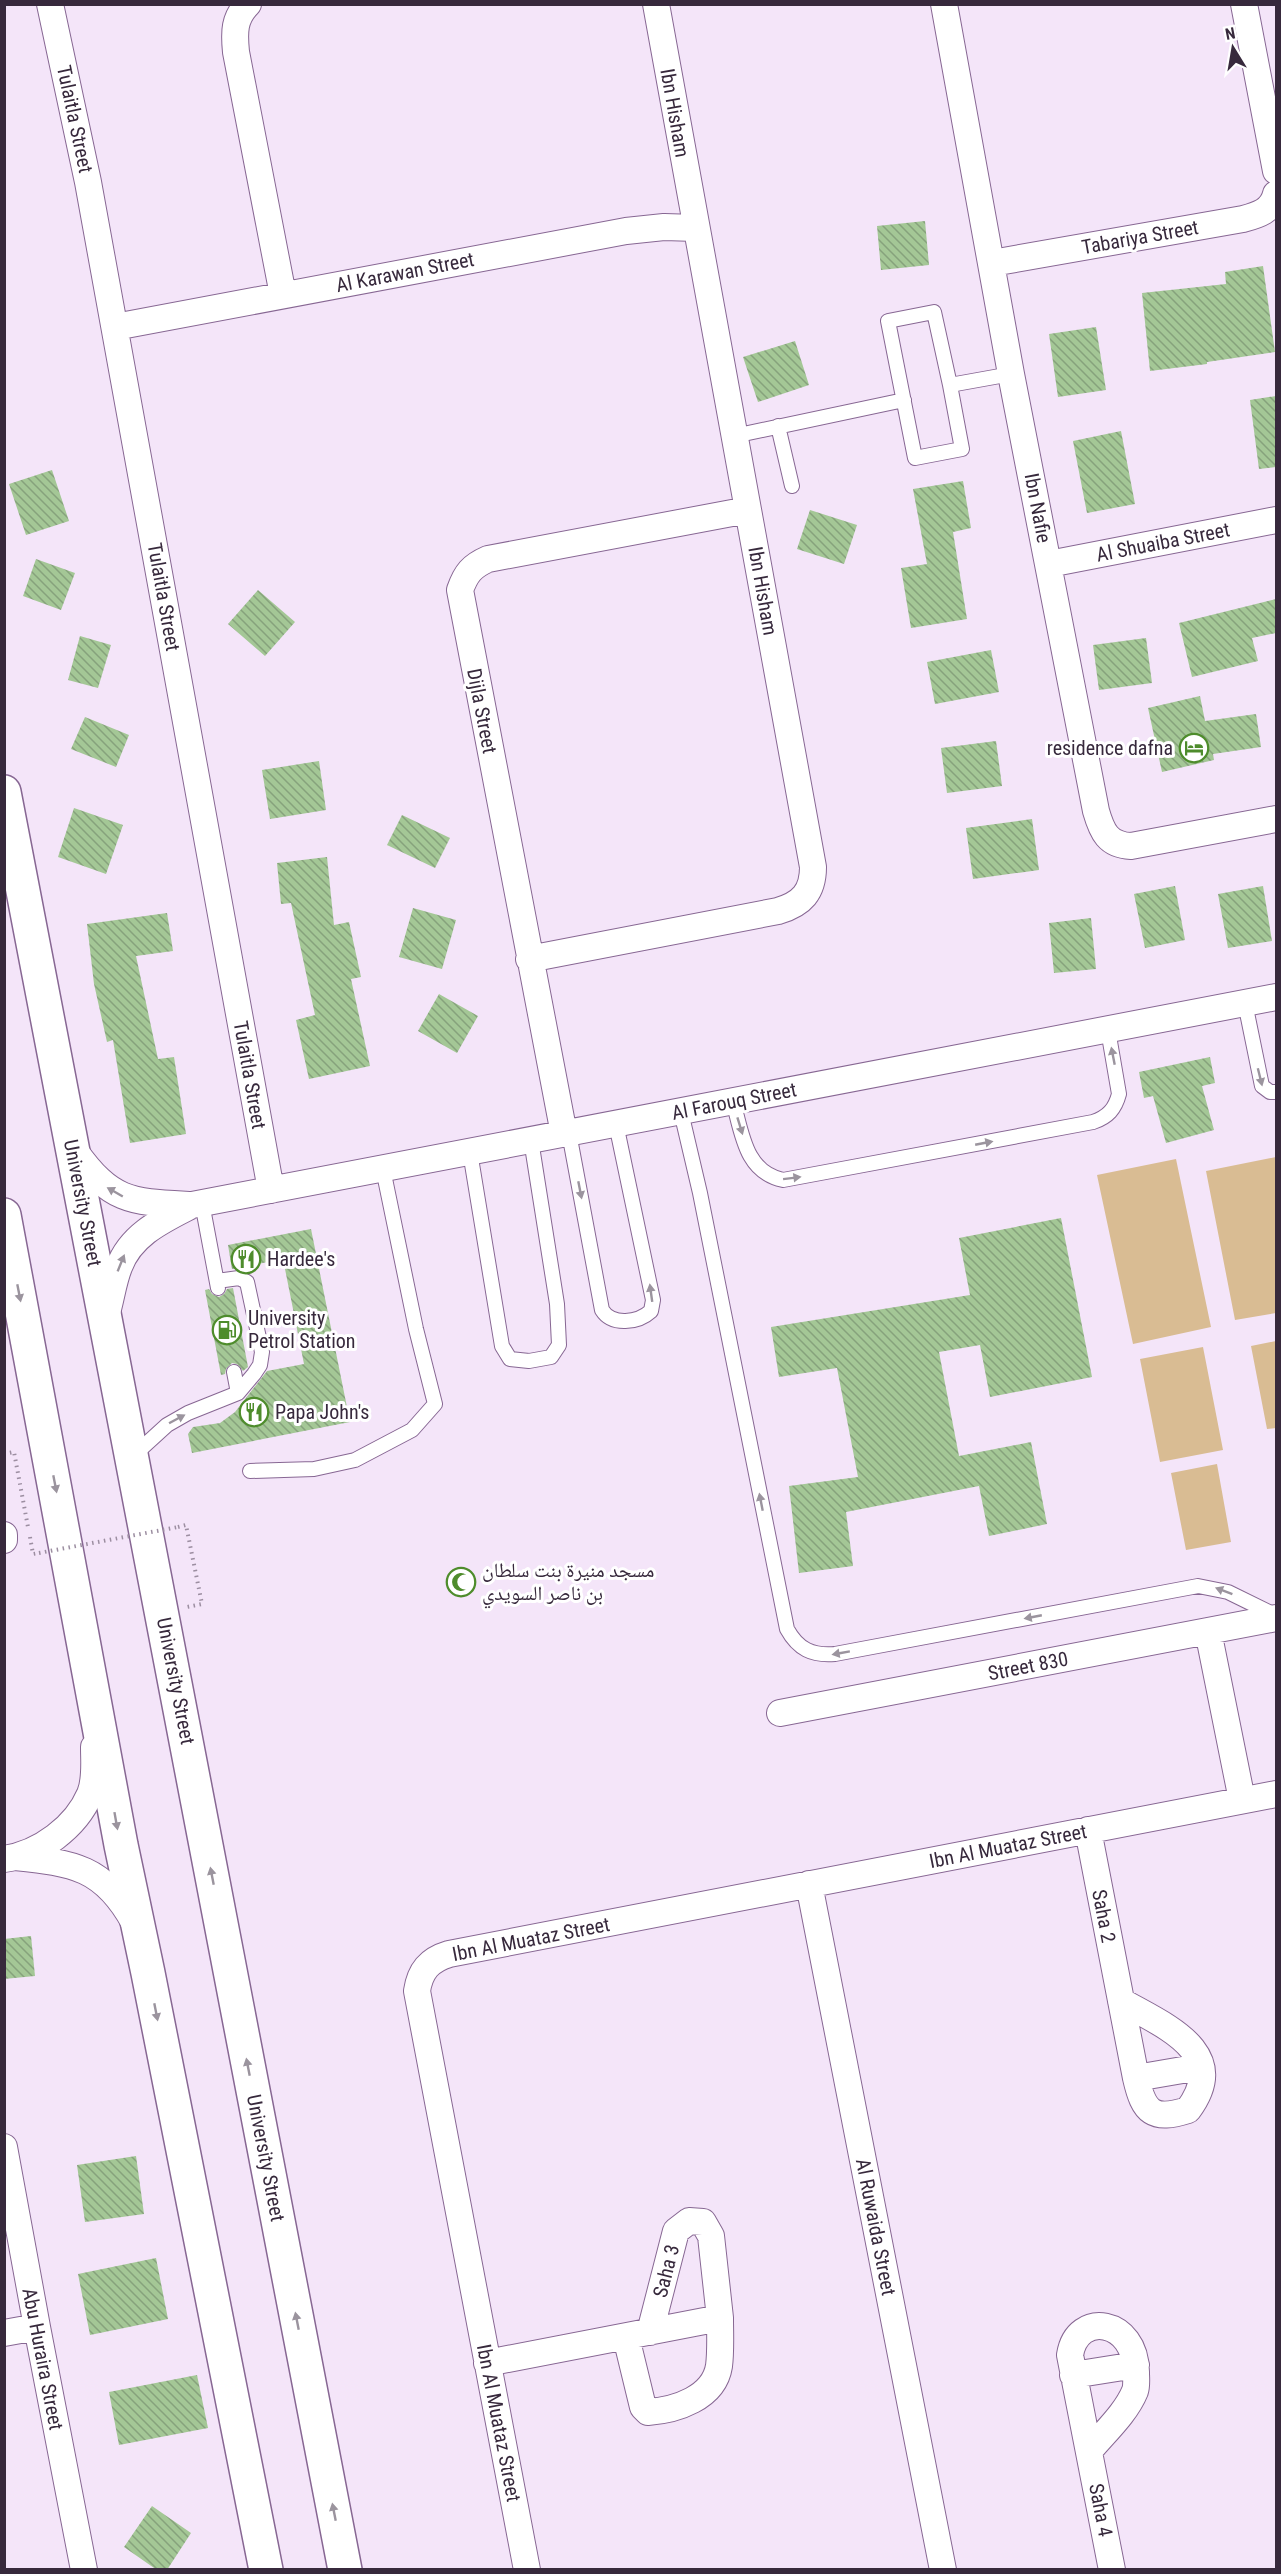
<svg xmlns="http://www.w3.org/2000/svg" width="1281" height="2574" viewBox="0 0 1281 2574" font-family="'Roboto Condensed','Noto Naskh Arabic',sans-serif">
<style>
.grass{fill:#d9bc93}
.building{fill:url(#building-back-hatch)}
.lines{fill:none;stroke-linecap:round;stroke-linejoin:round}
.service-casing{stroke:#876793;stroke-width:16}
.minor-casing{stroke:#876793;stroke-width:28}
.primary-casing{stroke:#876793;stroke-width:36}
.path{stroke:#9c8ea1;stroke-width:4;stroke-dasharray:1.5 4.5;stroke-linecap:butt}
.service{stroke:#fff;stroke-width:14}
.minor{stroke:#fff;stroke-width:26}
.primary{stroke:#fff;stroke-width:33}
.path-bridge{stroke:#9c8ea1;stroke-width:4;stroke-dasharray:1.5 4.5;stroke-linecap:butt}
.oneway{fill:#9b949e}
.labels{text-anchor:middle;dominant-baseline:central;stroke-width:6;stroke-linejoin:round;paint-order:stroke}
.street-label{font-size:20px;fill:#37293c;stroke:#fff}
.poi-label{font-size:20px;fill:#37293c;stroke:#fff;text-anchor:start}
</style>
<defs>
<pattern id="building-back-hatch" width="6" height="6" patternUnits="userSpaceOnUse" patternTransform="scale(1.5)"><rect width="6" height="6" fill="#a4c796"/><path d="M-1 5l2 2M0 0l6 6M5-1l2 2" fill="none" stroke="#86a27c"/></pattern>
</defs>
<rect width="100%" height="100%" fill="#f4e5f9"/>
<path class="grass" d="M 1276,1157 L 1276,1313 L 1235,1320 L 1206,1171 Z
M 1176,1159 L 1211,1327 L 1133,1344 L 1097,1175 Z
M 1276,1341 L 1276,1428 L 1267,1429 L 1251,1346 Z
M 1203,1347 L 1223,1450 L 1160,1462 L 1140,1359 Z
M 1217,1464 L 1231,1542 L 1186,1550 L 1171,1473 Z"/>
<path class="building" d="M 925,221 L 929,265 L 881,270 L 877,226 Z
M 1263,266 L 1275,352 L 1207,362 L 1207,364 L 1150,371 L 1142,293 L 1226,284 L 1225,272 Z
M 1096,327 L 1106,390 L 1058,397 L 1049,334 Z
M 795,341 L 809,385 L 758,402 L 743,357 Z
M 1276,396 L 1276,467 L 1259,469 L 1250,400 Z
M 1121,431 L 1135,504 L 1087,513 L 1073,441 Z
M 52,470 L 69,521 L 26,535 L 9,484 Z
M 963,481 L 971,528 L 953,532 L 967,619 L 911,628 L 901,568 L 927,564 L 913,489 Z
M 810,510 L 857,525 L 844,564 L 797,549 Z
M 36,559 L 75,573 L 61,610 L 23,596 Z
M 258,590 L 295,622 L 265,656 L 228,624 Z
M 1276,599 L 1276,633 L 1252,638 L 1258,661 L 1192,677 L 1179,623 Z
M 80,636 L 111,645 L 98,688 L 68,680 Z
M 1146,638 L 1152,683 L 1099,690 L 1093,645 Z
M 991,650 L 999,692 L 935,704 L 927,662 Z
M 1200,696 L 1205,721 L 1256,714 L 1261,747 L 1213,754 L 1214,760 L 1162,772 L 1148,708 Z
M 85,717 L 129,735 L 116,767 L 71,749 Z
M 996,741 L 1002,786 L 947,793 L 941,748 Z
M 319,761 L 326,810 L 270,819 L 262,770 Z
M 74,808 L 123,825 L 106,874 L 58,857 Z
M 402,815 L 450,838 L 435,868 L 387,845 Z
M 1032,819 L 1039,870 L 973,879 L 966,828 Z
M 327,857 L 334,925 L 349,922 L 361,977 L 351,979 L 370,1066 L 309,1079 L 296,1020 L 315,1015 L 291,903 L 281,904 L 277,863 Z
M 1175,886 L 1185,940 L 1145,948 L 1134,894 Z
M 1263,886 L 1272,941 L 1228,948 L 1218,894 Z
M 413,908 L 456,920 L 442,969 L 399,957 Z
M 167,913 L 173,951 L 136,956 L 158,1059 L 174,1057 L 186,1134 L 130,1143 L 113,1040 L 107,1042 L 94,984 L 87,924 Z
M 1091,918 L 1096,969 L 1054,973 L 1049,923 Z
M 439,994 L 478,1016 L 457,1053 L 418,1031 Z
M 1210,1057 L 1215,1083 L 1202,1086 L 1214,1130 L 1166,1143 L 1153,1096 L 1144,1098 L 1139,1072 Z
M 1061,1218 L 1092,1377 L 990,1397 L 980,1345 L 939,1352 L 959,1456 L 1031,1442 L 1047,1524 L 989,1536 L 979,1486 L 846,1512 L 853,1566 L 799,1573 L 789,1486 L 858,1477 L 837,1368 L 779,1377 L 771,1327 L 970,1295 L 959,1238 Z
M 311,1229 L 350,1422 L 192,1453 L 188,1434 L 193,1427 L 220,1423 L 235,1412 L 267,1371 L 304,1364 L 283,1259 L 232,1269 L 228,1245 Z
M 233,1288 L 248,1367 L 243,1371 L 237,1364 L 232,1363 L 226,1369 L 225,1374 L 221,1375 L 205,1290 L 209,1289 L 212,1294 L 219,1297 L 224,1294 L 227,1289 Z
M 31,1936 L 35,1976 L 4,1979 L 4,1939 Z
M 136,2156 L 144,2214 L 85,2222 L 77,2165 Z
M 156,2258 L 168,2319 L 90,2335 L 78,2274 Z
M 197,2375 L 208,2428 L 119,2445 L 109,2392 Z
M 152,2506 L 191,2533 L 167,2570 L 157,2570 L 124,2547 Z"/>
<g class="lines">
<g class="service-casing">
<path id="service" d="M 950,385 L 962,449 L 915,458 L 888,321 L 934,312 L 950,385 L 1011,374
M 778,426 L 792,486
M 734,436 L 904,400
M 1245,1003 L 1262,1086 L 1270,1092 L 1276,1092
M 733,1101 C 742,1133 745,1172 783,1180 L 1093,1122 C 1108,1117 1115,1109 1119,1094 L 1108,1030
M 681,1112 L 700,1193 L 787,1629 C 798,1649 812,1656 835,1654 L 1198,1586 L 1228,1592 L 1275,1615
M 569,1133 L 602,1310 C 612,1326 638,1323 651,1311 L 653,1300 L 616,1124
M 470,1152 L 502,1346 L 510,1359 L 529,1361 L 551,1357 L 559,1345 L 557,1304 L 531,1140
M 202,1203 L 218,1288
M 234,1372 L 238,1393
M 133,1456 L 167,1425 L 188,1413 L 238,1393 L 254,1374 L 260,1365 L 262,1352 L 247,1282 L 239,1278 L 217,1281
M 250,1471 L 314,1469 L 355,1460 L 412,1430 L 435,1404 L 416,1329 L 383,1169"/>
</g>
<g class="minor-casing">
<path id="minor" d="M 50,4 L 88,182 L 271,1190
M 248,4 C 234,18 234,32 236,52 L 283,295
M 944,4 L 1011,374 L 1096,811 C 1102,832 1108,845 1131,846 L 1276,819
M 1244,4 L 1276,171
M 992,263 L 1243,219 C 1258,215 1272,211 1276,194
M 115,327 L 626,231 L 664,227 L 696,228
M 1049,564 L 1276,520
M 529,959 L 778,911 C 802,904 813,892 813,867 L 656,4
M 564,1134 L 460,590 C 466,573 472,566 488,559 L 748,510
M 75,1151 C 112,1203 132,1202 192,1205 L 1276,997
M 106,1316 C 111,1300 113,1282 119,1267 C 131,1234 163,1220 192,1205
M 4,1535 L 4,1540
M 1208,1631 L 1242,1800
M 780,1713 L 1276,1618
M 1088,1830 L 1136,2078 C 1144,2113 1153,2121 1188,2110 C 1232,2051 1162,2025 1121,2001
M 15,1857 C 73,1863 104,1867 134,1922
M 4,1859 C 40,1854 76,1827 90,1794 C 96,1780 94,1762 94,1747
M 809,1884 L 943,2570
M 1136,2078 L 1200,2067
M 4,2147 L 37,2327 L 84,2570
M 4,2333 L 37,2327
M 626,2337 L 643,2407 L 648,2412 C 676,2410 714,2398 719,2366 C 721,2351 720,2334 720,2318
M 487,2363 L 720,2318 L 711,2236 L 703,2222 L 689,2221 L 676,2231 L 650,2332
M 1073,2375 L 1136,2365
M 1090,2450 C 1105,2432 1126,2413 1135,2391 C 1137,2385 1136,2379 1136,2372 C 1136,2319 1077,2310 1070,2355 L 1112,2570
M 527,2570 L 417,1991 C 420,1971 429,1960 449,1954 L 1276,1794"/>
</g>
<g class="primary-casing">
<path id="primary" d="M 4,792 L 345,2570
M 4,1215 L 121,1845 L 148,1973 L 266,2570"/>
</g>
<path class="path" d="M 4,1454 L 14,1452 L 28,1527
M 178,1527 L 186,1525 L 202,1604 L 187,1607
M 30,1537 L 33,1554 L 39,1553"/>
<use href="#service" class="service"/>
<use href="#minor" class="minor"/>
<use href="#primary" class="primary"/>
<path class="path-bridge" d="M 39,1553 L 178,1527"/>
</g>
<defs><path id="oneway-solid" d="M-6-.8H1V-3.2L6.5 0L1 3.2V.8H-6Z" transform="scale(1.5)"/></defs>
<g class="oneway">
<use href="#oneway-solid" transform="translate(1113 1056) rotate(-101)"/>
<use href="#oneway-solid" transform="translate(1260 1077) rotate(76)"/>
<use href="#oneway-solid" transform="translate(740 1126) rotate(73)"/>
<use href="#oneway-solid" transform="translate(984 1143) rotate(-11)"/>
<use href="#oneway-solid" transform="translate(792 1178) rotate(-7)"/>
<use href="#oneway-solid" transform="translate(580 1190) rotate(79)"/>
<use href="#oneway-solid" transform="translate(115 1192) rotate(-150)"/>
<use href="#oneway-solid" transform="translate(121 1263) rotate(-68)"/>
<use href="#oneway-solid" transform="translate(19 1293) rotate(79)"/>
<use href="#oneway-solid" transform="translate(651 1293) rotate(-98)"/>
<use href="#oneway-solid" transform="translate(177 1419) rotate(-28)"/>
<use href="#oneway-solid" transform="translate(55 1484) rotate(79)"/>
<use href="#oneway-solid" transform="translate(761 1502) rotate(-101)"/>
<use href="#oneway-solid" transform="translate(1224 1591) rotate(-159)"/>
<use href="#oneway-solid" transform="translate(1033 1617) rotate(169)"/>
<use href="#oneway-solid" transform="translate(841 1653) rotate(170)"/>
<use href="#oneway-solid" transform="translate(116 1821) rotate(80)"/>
<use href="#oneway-solid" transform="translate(212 1876) rotate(-101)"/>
<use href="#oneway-solid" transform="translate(156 2012) rotate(79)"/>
<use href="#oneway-solid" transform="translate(248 2067) rotate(-101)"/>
<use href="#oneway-solid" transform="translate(297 2321) rotate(-101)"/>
<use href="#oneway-solid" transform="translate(334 2512) rotate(-101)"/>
</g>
<defs>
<g id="hotel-ring" transform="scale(1.5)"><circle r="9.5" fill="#fff" stroke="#4e8c2c" stroke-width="1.5"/><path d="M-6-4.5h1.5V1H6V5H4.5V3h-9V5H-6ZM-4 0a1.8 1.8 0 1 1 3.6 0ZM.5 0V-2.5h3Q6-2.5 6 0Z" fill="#4e8c2c"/></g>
<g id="restaurant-ring" transform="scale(1.5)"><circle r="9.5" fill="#fff" stroke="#4e8c2c" stroke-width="1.5"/><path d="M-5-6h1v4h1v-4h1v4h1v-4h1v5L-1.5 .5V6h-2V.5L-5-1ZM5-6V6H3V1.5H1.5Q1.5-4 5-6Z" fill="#4e8c2c"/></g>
<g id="fuel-ring" transform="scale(1.5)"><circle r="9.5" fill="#fff" stroke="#4e8c2c" stroke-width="1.5"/><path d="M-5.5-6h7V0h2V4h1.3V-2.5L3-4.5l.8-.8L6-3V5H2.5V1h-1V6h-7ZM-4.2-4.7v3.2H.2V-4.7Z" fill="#4e8c2c"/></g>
<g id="mosque-ring" transform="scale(1.5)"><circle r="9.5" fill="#fff" stroke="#4e8c2c" stroke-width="1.5"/><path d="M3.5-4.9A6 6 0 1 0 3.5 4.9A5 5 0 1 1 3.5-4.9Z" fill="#4e8c2c"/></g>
</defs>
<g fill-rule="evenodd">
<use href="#hotel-ring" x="1194" y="748"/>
<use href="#restaurant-ring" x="246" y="1259"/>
<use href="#fuel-ring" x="227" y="1330"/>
<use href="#restaurant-ring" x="254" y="1412"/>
<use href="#mosque-ring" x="461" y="1582"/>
</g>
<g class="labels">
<g class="street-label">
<text transform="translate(675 113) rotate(80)">Ibn Hisham</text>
<text transform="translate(75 119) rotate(78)">Tulaitla Street</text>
<text transform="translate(1140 237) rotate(-10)">Tabariya Street</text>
<text transform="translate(405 272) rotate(-11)">Al Karawan Street</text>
<text transform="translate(1038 508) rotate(79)">Ibn Nafie</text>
<text transform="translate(1163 542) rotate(-11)">Al Shuaiba Street</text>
<text transform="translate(763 591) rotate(80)">Ibn Hisham</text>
<text transform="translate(164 597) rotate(80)">Tulaitla Street</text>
<text transform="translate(482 711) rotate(79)">Dijla Street</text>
<text transform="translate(250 1075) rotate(80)">Tulaitla Street</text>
<text transform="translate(734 1101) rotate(-11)">Al Farouq Street</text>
<text transform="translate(83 1203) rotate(79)">University Street</text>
<text transform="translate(1028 1666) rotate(-11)">Street 830</text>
<text transform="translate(176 1681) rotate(79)">University Street</text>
<text transform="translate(1008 1846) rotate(-11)">Ibn Al Muataz Street</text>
<text transform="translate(1104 1916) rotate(79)">Saha 2</text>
<text transform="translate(531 1939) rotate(-11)">Ibn Al Muataz Street</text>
<text transform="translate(266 2158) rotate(79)">University Street</text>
<text transform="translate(876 2227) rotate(79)">Al Ruwaida Street</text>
<text transform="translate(666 2271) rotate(-76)">Saha 3</text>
<text transform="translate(43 2359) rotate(79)">Abu Huraira Street</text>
<text transform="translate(499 2423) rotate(79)">Ibn Al Muataz Street</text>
<text transform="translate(1101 2510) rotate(79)">Saha 4</text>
</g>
<g class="poi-label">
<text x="1173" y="748" text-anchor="end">residence dafna</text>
<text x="267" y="1259">Hardee's</text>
<text x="248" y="1318">University<tspan x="248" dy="23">Petrol Station</tspan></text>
<text x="275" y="1412">Papa John's</text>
<text x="482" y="1570">مسجد منيرة بنت سلطان<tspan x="482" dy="23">بن ناصر السويدي</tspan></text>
</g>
</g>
<rect width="1281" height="2574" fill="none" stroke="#37293c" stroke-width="12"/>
<g transform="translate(1233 48) rotate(349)" stroke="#ffffff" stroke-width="4.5" paint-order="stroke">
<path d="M0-4.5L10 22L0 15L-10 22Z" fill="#37293c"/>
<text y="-9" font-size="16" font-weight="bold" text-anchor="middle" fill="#37293c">N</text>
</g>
</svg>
